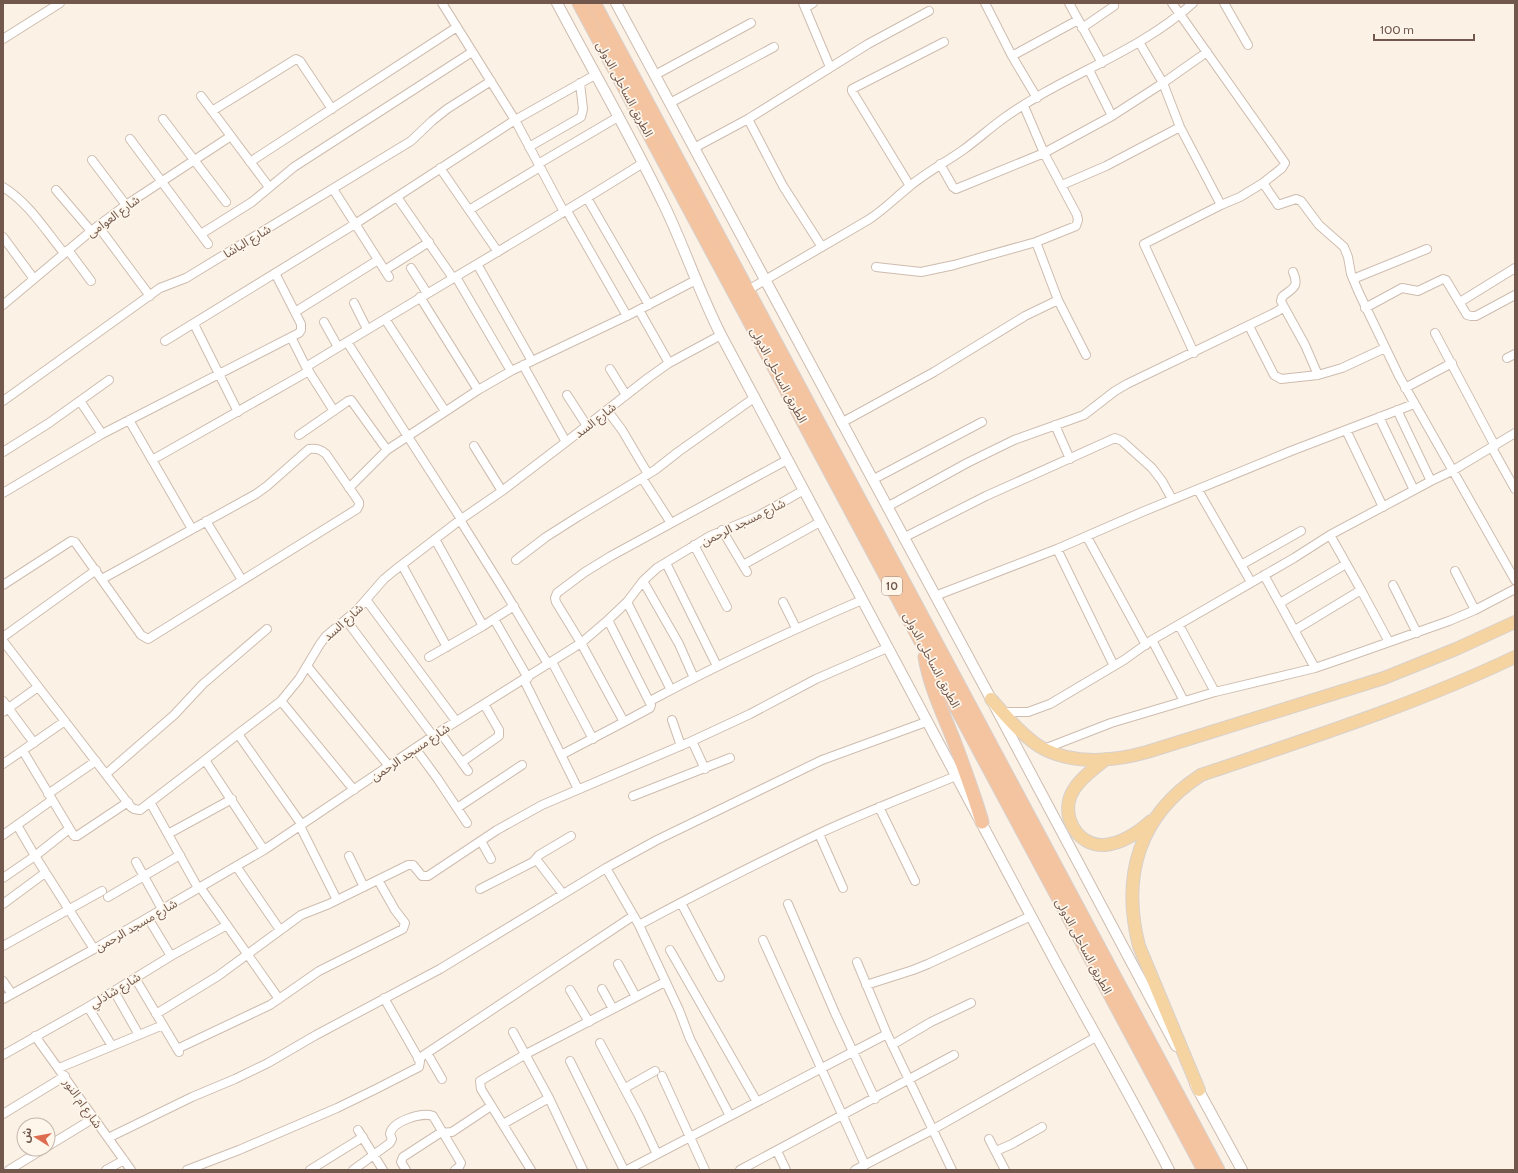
<svg xmlns="http://www.w3.org/2000/svg" width="1518" height="1173" viewBox="0 0 1518 1173" font-family="Cabin,'Noto Sans Arabic',sans-serif">
<style>
.lines{fill:none;stroke-linecap:round;stroke-linejoin:round}
.minor-casing{stroke:#cebcaf;stroke-width:10}
.tertiary-casing{stroke:#cebcaf;stroke-width:12}
.primary-casing{stroke:#d8d0cd;stroke-width:14}
.trunk-casing{stroke:#d8d0cd;stroke-width:15}
.minor{stroke:#fff;stroke-width:8}
.tertiary{stroke:#fff;stroke-width:10}
.primary{stroke:#f6d4a1;stroke-width:12}
.trunk{stroke:#f4c4a0;stroke-width:13}
.labels{text-anchor:middle;dominant-baseline:central;stroke-width:3.5;stroke-linejoin:round;paint-order:stroke}
.shield{fill:#fef6eb;stroke:#9c877c;stroke-width:1}
.shield-label{font-size:11px;font-weight:bold;fill:#72584c}
.street-label{font-size:12px;fill:#72584c;stroke:#fef6eb}
</style>
<rect width="100%" height="100%" fill="#fbf2e5"/>
<g class="lines">
<g class="minor-casing">
<path id="minor" d="M 442,3 L 515,120 L 564,212
M 803,3 L 830,67
M 985,3 L 1012,56 L 1037,98
M 1069,3 L 1102,63
M 1172,3 L 1285,163 L 1282,168 L 1263,183 L 1240,197 L 1221,205 L 1144,244 L 1194,353
M 1224,3 L 1248,45
M 805,8 L 813,3
M 1082,28 L 1114,6
M 3,39 L 60,3
M 1139,42 L 1163,83 L 1180,127 L 1221,205
M 1012,56 L 1078,20
M 1089,70 L 1112,116
M 655,75 L 751,23
M 201,96 L 269,187
M 670,103 L 774,47
M 212,111 L 296,59 L 300,61 L 332,109
M 163,119 L 226,202
M 748,119 L 783,186 L 822,247
M 130,139 L 208,244
M 529,147 L 581,117 L 583,109 L 580,83
M 694,148 L 748,119 L 868,44 L 929,11
M 92,160 L 126,205
M 250,162 L 457,27
M 538,164 L 618,117
M 940,164 L 953,187 L 956,189 L 1044,153 L 1112,116 L 1163,83 L 1207,52
M 440,168 L 498,252
M 1263,183 L 1278,205 L 1296,199 L 1301,201 L 1319,225 L 1344,247 L 1348,257 L 1351,274 L 1359,293 L 1399,376 L 1515,580
M 1062,185 L 1106,166 L 1180,127
M 910,186 L 852,91 L 852,89 L 944,42
M 3,187 C 29,203 45,230 64,253
M 333,189 L 389,277
M 56,190 L 91,231
M 397,197 L 453,278
M 587,198 L 649,305
M 469,210 L 540,167
M 567,211 L 627,316
M 98,226 L 150,296
M 201,234 L 252,202 L 294,167 L 472,52
M 3,237 L 34,279
M 1036,242 L 1058,300 L 1086,355
M 68,250 L 91,281
M 477,264 L 532,361
M 876,267 L 921,272 L 954,265 L 1036,242 L 1076,226 L 1078,220 L 1077,215 L 1044,153 L 1024,106
M 411,268 L 427,293
M 385,270 L 429,242
M 456,277 L 511,371
M 1353,279 L 1427,249
M 748,290 L 868,220 C 884,210 896,197 910,186 C 927,172 946,162 963,150 C 977,140 990,128 1004,118 C 1064,75 1138,53 1193,3
M 420,297 L 478,390
M 1460,302 L 1515,268
M 354,303 L 367,329
M 3,305 L 91,231 L 126,205 L 231,136
M 1284,307 L 1305,345 L 1318,375
M 1365,308 L 1402,288 L 1418,291 L 1443,279 L 1446,280 L 1467,315 L 1471,316 L 1476,316 L 1515,295
M 639,310 L 669,363
M 295,312 L 378,260
M 385,319 L 445,411
M 324,322 L 338,347
M 194,324 L 238,412
M 1249,326 L 1274,375 L 1281,379 L 1318,375 L 1342,368 L 1385,348
M 1435,333 L 1495,446
M 291,337 L 306,367 L 334,411
M 165,341 L 355,224 L 515,120 L 595,75
M 347,342 L 461,519
M 1507,358 L 1515,354
M 523,365 L 566,442
M 306,367 C 418,298 532,233 643,163
M 610,369 L 626,395
M 1405,388 L 1452,363
M 567,395 L 587,426
M 3,401 L 160,288 L 186,278 L 411,141 L 432,121 L 447,109 L 491,81
M 80,401 L 102,434
M 607,410 L 622,430 L 648,474
M 1397,410 L 1431,481
M 1379,417 L 1414,490
M 129,420 L 192,529
M 841,423 L 934,372 L 1025,316 L 1058,300
M 1055,425 L 1070,459
M 1346,430 L 1383,507
M 299,435 L 348,401 L 351,400 L 387,450
M 474,446 L 502,491
M 1492,448 L 1515,489
M 3,452 L 49,423 L 109,380
M 152,460 L 309,371
M 642,478 L 671,523
M 872,480 L 982,422
M 349,488 L 387,450 L 478,390 L 511,371 L 627,316 L 696,280
M 1198,490 L 1251,582
M 3,493 L 102,434 L 299,333 L 301,330 L 301,324 L 275,273
M 887,507 L 967,463 L 1014,440 L 1084,415 L 1115,391 L 1127,384 L 1276,312 L 1284,307 L 1281,301 L 1282,297 C 1292,288 1300,288 1293,272
M 460,520 L 505,592 L 548,664
M 206,521 L 242,580
M 722,530 L 747,572
M 1330,535 L 1361,590
M 1087,537 L 1146,645
M 903,538 L 986,496 L 1115,438 L 1122,441 L 1152,468 L 1162,481 L 1172,499
M 435,539 L 483,626
M 694,545 L 727,607
M 1057,549 L 1114,666
M 516,560 L 546,537 L 579,516 L 655,470 L 678,452 L 754,398
M 666,563 L 717,666
M 402,565 L 447,647
M 743,565 L 820,522
M 1241,565 L 1301,531
M 1455,571 L 1475,610
M 1264,575 L 1315,668
M 643,581 L 679,644 L 694,678
M 3,585 L 71,541 L 75,542 L 141,635 L 148,639 L 357,509 L 359,505 L 359,502 L 326,454 C 320,449 316,448 309,449 L 267,486 L 256,494 L 102,579
M 1393,585 L 1417,633
M 935,596 L 1057,549 L 1142,512 L 1291,451 L 1414,404
M 367,601 L 456,721
M 627,602 L 671,690
M 783,602 L 796,628
M 1280,603 L 1346,564
M 494,619 L 528,678
M 346,620 L 433,736
M 1179,625 L 1215,692
M 1295,630 L 1361,590 L 1389,642
M 3,637 L 96,570
M 1152,640 L 1184,701
M 3,641 L 131,807 L 134,809 L 140,810 L 205,760 L 238,734 L 281,701 L 299,679 L 320,644 L 326,636 L 357,610 L 384,579 L 395,570 L 460,520 L 502,491 L 566,442 L 648,378 L 669,363 L 721,335
M 429,657 L 483,626 L 514,606
M 552,662 L 593,739
M 307,666 L 389,766
M 524,680 L 578,789
M 3,701 L 34,743
M 281,701 L 354,790
M 650,701 C 719,664 790,631 862,600
M 3,712 L 38,687
M 1002,712 L 1028,712 L 1050,704 L 1124,660 L 1152,640 L 1294,558 L 1330,535 L 1431,481 L 1452,471 L 1515,433
M 672,720 L 681,746
M 624,722 L 581,643 L 556,602 L 555,598 L 557,593 L 585,572 L 611,556 L 787,460
M 440,732 L 468,771
M 238,734 L 302,825
M 692,741 L 705,769
M 415,748 L 437,778 L 467,823
M 1044,749 L 1111,723 L 1215,692 L 1315,668 L 1344,658 L 1449,621 L 1475,610 L 1515,589
M 23,751 L 74,836 L 77,836 L 128,802
M 561,755 L 624,722 L 650,708 L 651,705 L 608,620
M 205,760 L 264,850
M 462,762 L 499,736 L 499,730 L 484,704
M 3,764 L 65,721
M 106,774 L 174,715 L 203,684 L 267,629
M 48,794 L 96,761
M 633,796 L 730,758
M 150,802 L 198,888
M 879,807 L 915,881
M 457,808 L 522,765
M 17,825 L 35,856 L 94,949
M 300,826 L 337,900
M 168,834 L 232,799
M 819,834 L 843,888
M 3,835 L 52,800
M 481,841 L 491,859
M 349,856 L 364,887
M 536,859 L 563,894
M 136,862 L 162,909
M 236,866 L 280,930
M 606,868 L 639,925 L 679,1010 L 690,1039 L 730,1116
M 3,878 L 35,856 L 69,829
M 200,887 L 279,999
M 480,889 L 533,862 L 539,855 L 571,836
M 108,897 L 180,855
M 681,903 L 720,977
M 3,904 L 45,873
M 788,904 L 835,1013 L 875,1099
M 148,918 L 171,956
M 639,925 C 698,893 758,863 818,834 C 863,813 910,795 956,776
M 763,940 L 865,1165
M 3,946 L 102,891
M 670,950 L 757,1102
M 857,962 L 887,1034 L 952,1170
M 618,964 L 636,997
M 135,978 L 179,1052
M 3,981 L 12,994
M 866,985 L 913,970 L 928,964 L 1031,916
M 602,989 L 613,1009
M 570,990 L 589,1022
M 114,991 L 139,1035
M 3,999 L 94,949 L 264,850 L 433,736 L 581,643 L 608,620 L 627,602 L 643,581 L 657,568 L 710,536 L 758,516 L 804,490
M 88,1007 L 112,1046
M 156,1014 L 218,976 L 301,915 L 329,904 L 408,865 L 413,865 L 422,876 L 428,876 L 497,830 L 542,805 L 692,741 L 750,714 L 816,679 L 887,648
M 513,1032 L 549,1098 L 583,1170
M 35,1036 L 131,1170
M 600,1043 L 639,1116 L 657,1154
M 892,1045 L 931,1022 L 971,1003
M 177,1049 L 270,1005 L 319,971 L 403,929 L 405,923 L 395,910 L 378,880
M 427,1053 L 442,1079
M 3,1055 L 88,1007 L 171,956 L 227,925
M 418,1059 L 633,916
M 570,1061 L 624,1170
M 59,1068 L 163,1025
M 662,1076 L 705,1170
M 625,1088 L 655,1071
M 3,1114 L 65,1076
M 503,1124 L 549,1098
M 358,1130 L 383,1170
M 108,1138 L 192,1097 L 235,1079 L 268,1063 L 316,1035 L 440,969 L 606,868 L 657,840 L 822,760 L 926,722
M 989,1139 L 1005,1170
M 48,1146 L 94,1118
M 777,1151 L 786,1170
M 996,1151 L 1012,1144 L 1042,1127
M 9,1170 L 43,1149
M 106,1170 L 124,1160
M 187,1170 L 239,1150 L 337,1108 L 376,1089 L 419,1067 L 420,1061 L 384,998
M 310,1170 L 363,1137
M 353,1170 L 390,1143 L 392,1139 L 390,1134 C 392,1121 422,1112 433,1116 L 461,1163 L 459,1167 L 455,1170
M 406,1170 L 401,1162 L 403,1157 L 440,1133 L 452,1132 L 491,1106
M 531,1170 L 481,1089 L 480,1081 L 526,1054 L 665,982
M 627,1170 L 887,1034
M 740,1170 L 954,1055
M 855,1170 L 932,1130 L 1096,1037"/>
</g>
<g class="tertiary-casing">
<path id="tertiary" d="M 557,3 C 593,71 632,138 665,207 C 685,249 700,294 721,335 C 832,544 943,753 1055,961 C 1093,1031 1133,1100 1169,1170
M 616,3 L 991,699 L 1176,1046
M 1195,1084 L 1242,1170"/>
</g>
<g class="primary-casing">
<path id="primary" d="M 991,699 C 1004,714 1026,740 1044,749 C 1075,765 1115,761 1147,752 L 1384,678 L 1456,649 L 1515,622
M 1106,759 C 1095,768 1080,778 1073,791 C 1059,814 1077,847 1105,845 C 1122,843 1139,832 1151,821
M 1199,1090 L 1139,946 C 1121,876 1139,815 1201,775 C 1307,739 1414,705 1515,657"/>
</g>
<g class="trunk-casing">
<path id="trunk" d="M 579,3 L 1204,1170
M 594,3 L 1218,1170
M 925,657 C 930,687 943,713 954,741 C 964,768 974,794 982,822"/>
</g>
<use href="#minor" class="minor"/>
<use href="#tertiary" class="tertiary"/>
<use href="#primary" class="primary"/>
<use href="#trunk" class="trunk"/>
</g>
<g class="labels">
<rect class="shield" x="882" y="577" width="20" height="18" rx="3"/>
<g class="shield-label">
<text x="892" y="586">10</text>
</g>
<g class="street-label">
<text transform="translate(625 89) rotate(62)">الطريق الساحلى الدولى</text>
<text transform="translate(113 216) rotate(-36)">شارع العوامى</text>
<text transform="translate(247 241) rotate(-31)">شارع الباشا</text>
<text transform="translate(779 375) rotate(62)">الطريق الساحلى الدولى</text>
<text transform="translate(595 420) rotate(-38)">شارع السد</text>
<text transform="translate(743 522) rotate(-26)">شارع مسجد الرحمن</text>
<text transform="translate(343 622) rotate(-42)">شارع السد</text>
<text transform="translate(932 660) rotate(62)">الطريق الساحلى الدولى</text>
<text transform="translate(410 752) rotate(-34)">شارع مسجد الرحمن</text>
<text transform="translate(136 925) rotate(-30)">شارع مسجد الرحمن</text>
<text transform="translate(1084 946) rotate(62)">الطريق الساحلى الدولى</text>
<text transform="translate(115 990) rotate(-31)">شارع شاذلي</text>
<text transform="translate(83 1103) rotate(55)">شارع ام النور</text>
</g>
</g>
<rect width="1518" height="1173" fill="none" stroke="#72584c" stroke-width="8"/>
<g transform="translate(36 1137) rotate(281)"><circle r="19" fill="#fef6eb" stroke="#c6b7ab"/>
<path d="M0-3L7 15L0 10L-7 15Z" fill="#de6c51"/>
<text y="-6" font-size="11" font-weight="bold" text-anchor="middle" fill="#72584c">ش</text>
</g>
<path d="M1374 34v6h100v-6" fill="none" stroke="#72584c" stroke-width="2"/>
<text x="1380" y="34" font-size="12" fill="#72584c" stroke="#fef6eb" stroke-width="3" paint-order="stroke">100 m</text>
</svg>
